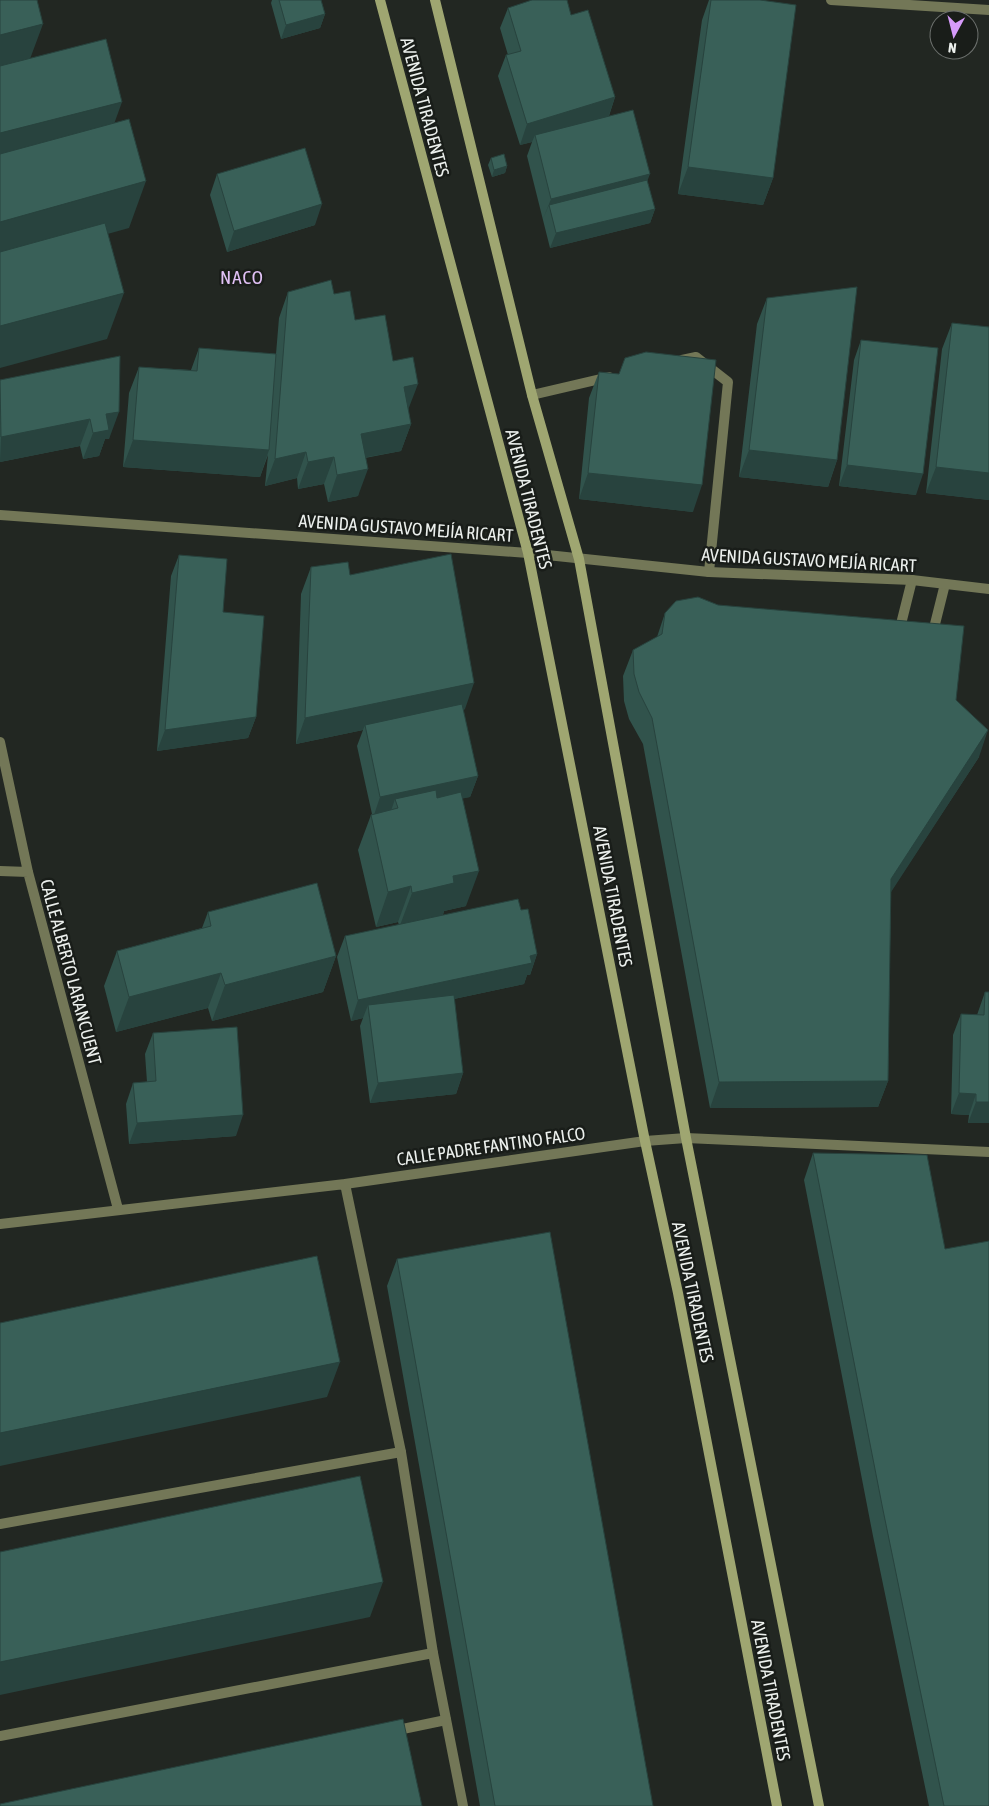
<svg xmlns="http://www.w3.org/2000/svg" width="989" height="1806" viewBox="0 0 989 1806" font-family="'Asap Condensed',sans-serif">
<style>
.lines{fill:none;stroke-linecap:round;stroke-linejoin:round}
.service{stroke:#737757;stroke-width:10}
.minor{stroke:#737757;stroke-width:10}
.tertiary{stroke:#737757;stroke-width:10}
.secondary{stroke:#9fa671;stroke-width:10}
.wall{fill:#31534c}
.shaded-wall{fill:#28433e}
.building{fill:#396058;stroke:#28433e}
.labels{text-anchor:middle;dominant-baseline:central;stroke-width:5;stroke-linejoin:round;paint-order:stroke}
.street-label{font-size:18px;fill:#ecf0ed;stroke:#191d19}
.neighbourhood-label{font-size:19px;letter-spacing:1px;fill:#e1c1f6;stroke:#191d19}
</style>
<rect width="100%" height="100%" fill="#222722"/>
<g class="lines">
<path class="service" d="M 682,360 L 696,357 L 728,382 L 709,572
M 532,395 L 609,377
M 899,632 L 912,580
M 932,636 L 945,584
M 0,1524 L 401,1452
M 393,1731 L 446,1720
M 0,1736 L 433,1653"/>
<path class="minor" d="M 831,0 L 989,10
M 0,742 L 28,872 L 118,1209
M 0,871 L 28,872
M 345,1184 L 401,1452 L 433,1653 L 463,1806
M 0,1224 L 345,1184 L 645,1141 L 686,1138 L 989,1152"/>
<path class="tertiary" d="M 0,515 L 528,553 L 709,572 L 912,580 L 989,589"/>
<path class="secondary" d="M 380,0 L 528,553 L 645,1141 L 678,1293 L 777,1806
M 435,0 L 532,395 L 579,559 L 686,1138 L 819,1806"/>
</g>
<path class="wall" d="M 272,0 L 321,0 L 325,14 L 320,28 L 281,39 L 271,3 Z
M 709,0 L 760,0 L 773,178 L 763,205 L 678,194 L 702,20 Z
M 508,8 L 571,15 L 615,97 L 609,116 L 647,180 L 655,209 L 650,223 L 550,248 L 527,156 L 532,142 L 520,145 L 498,76 L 506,55 L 508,55 L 500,28 Z
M 491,158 L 507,166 L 505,173 L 492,177 L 488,165 Z
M 217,174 L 315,225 L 227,252 L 210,195 Z
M 288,292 L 334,294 L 355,320 L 393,361 L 408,410 L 411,424 L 401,451 L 365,458 L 358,496 L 328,502 L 324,484 L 298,489 L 297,478 L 265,486 L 268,455 L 260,477 L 123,467 L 129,393 L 139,367 L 191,370 L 199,348 L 276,354 L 279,318 Z
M 767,298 L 837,460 L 828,487 L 739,477 L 757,324 Z
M 952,323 L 989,327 L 989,500 L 926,493 L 942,349 Z
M 861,340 L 916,495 L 839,486 L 854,360 Z
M 120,356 L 109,439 L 105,439 L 99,456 L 83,459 L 80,446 L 0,462 L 0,380 Z
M 599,372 L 693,512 L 579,499 L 589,398 Z
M 179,555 L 223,612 L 256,717 L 248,738 L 157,751 L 171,576 Z
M 311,567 L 350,575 L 465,709 L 463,710 L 478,776 L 470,797 L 462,798 L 466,906 L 444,911 L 443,915 L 521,910 L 537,954 L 530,975 L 527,975 L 524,984 L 454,999 L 463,1073 L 456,1094 L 370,1103 L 360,1026 L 363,1018 L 351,1021 L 337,957 L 345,936 L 399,925 L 398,922 L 376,927 L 358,850 L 371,815 L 372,814 L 357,746 L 363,730 L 296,744 L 301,594 Z
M 665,613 L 956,700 L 979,757 L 891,891 L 888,1081 L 878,1107 L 710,1108 L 643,744 L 629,719 L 624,701 L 623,676 L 633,650 L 657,637 Z
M 208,912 L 336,956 L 323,992 L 212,1021 L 208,1008 L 116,1032 L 104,986 L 117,951 L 202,928 Z
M 985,992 L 989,992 L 989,1123 L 968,1123 L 969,1115 L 951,1114 L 953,1035 L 961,1014 L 977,1015 Z
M 153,1033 L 236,1136 L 129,1144 L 126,1104 L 133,1083 L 147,1082 L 145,1054 Z
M 813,1153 L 945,1249 L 989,1806 L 929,1806 L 873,1536 L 804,1180 Z
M 397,1259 L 653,1806 L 480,1806 L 387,1286 Z"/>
<path class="shaded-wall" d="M 325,14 L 320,28 L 281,39 L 286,25 Z
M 43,24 L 30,59 L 0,67 L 0,35 Z
M 615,97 L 608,118 L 535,135 L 532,142 L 520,145 L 527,124 Z
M 122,102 L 105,149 L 0,176 L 0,133 Z
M 507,166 L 505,173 L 492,177 L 494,170 Z
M 688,167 L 773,178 L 763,205 L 678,194 Z
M 650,174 L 642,195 L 549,205 L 543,219 L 551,199 Z
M 146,181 L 129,228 L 0,264 L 0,222 Z
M 322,204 L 315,225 L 227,252 L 234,231 Z
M 655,209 L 650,223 L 550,248 L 556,233 Z
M 124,293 L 107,339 L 0,368 L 0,326 Z
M 418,384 L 408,410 L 404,387 Z
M 119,412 L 109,439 L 105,439 L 99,456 L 83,459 L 93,433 L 106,414 Z
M 90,419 L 80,446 L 0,462 L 1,437 Z
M 411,424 L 401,451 L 351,460 L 361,434 Z
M 133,440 L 269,450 L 260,477 L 123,467 Z
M 749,450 L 837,460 L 828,487 L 739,477 Z
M 306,452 L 297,478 L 265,486 L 275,459 Z
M 334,457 L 324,484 L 298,489 L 308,462 Z
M 847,465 L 923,474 L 916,495 L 839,486 Z
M 936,467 L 989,473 L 989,500 L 926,493 Z
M 368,469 L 358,496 L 328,502 L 337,475 Z
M 588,473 L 702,485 L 693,512 L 579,499 Z
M 474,683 L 465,709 L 366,730 L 365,725 L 363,730 L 296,744 L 305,718 Z
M 256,717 L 248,738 L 157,751 L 165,730 Z
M 988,730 L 979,757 L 882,906 L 891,879 Z
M 478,776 L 470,797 L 396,813 L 398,808 L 395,799 L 390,814 L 373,818 L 380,797 Z
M 479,871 L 466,906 L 444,911 L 441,919 L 399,928 L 412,893 L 453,876 Z
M 411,886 L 398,922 L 376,927 L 388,892 Z
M 537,954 L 530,975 L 527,975 L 524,984 L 369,1017 L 368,1005 L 363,1018 L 351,1021 L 358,1000 Z
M 336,956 L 323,992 L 212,1021 L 225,985 Z
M 221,973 L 208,1008 L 116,1032 L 129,997 Z
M 463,1073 L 456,1094 L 370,1103 L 378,1083 Z
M 888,1081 L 878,1107 L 710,1108 L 719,1082 Z
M 959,1093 L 976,1094 L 969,1115 L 951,1114 Z
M 976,1102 L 989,1102 L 989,1123 L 968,1123 Z
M 243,1115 L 236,1136 L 129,1144 L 137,1123 Z
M 340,1362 L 327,1397 L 0,1466 L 0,1433 Z
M 383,1582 L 370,1617 L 0,1695 L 0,1662 Z"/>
<path class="building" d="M 0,0 L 37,0 L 43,24 L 0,35 Z
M 279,0 L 321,0 L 325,14 L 286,25 Z
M 532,0 L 567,0 L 571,15 L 588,10 L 615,97 L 527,124 L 506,55 L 521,51 L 508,8 Z
M 711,0 L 760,0 L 796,5 L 773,178 L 688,167 Z
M 106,39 L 122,102 L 0,133 L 0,66 Z
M 633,110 L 650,174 L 551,199 L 535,135 Z
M 129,119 L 146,181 L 0,222 L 0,154 Z
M 305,148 L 322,204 L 234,231 L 217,174 Z
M 504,154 L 507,166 L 494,170 L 491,158 Z
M 647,180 L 655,209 L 556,233 L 549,205 Z
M 105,223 L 124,293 L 0,326 L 0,252 Z
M 331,280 L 334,294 L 350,291 L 355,320 L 385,315 L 393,361 L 413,357 L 418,384 L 404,387 L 411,424 L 361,434 L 368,469 L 337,475 L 334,457 L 308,462 L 306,452 L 275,459 L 288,292 Z
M 857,287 L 837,460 L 749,450 L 767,298 Z
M 952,323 L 989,327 L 989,473 L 936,467 Z
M 861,340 L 938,348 L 923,474 L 847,465 Z
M 199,348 L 276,354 L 269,450 L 133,440 L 139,367 L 197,371 Z
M 646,352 L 716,360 L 702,485 L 588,473 L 599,372 L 619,374 L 625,358 Z
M 120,356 L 119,412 L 106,414 L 109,430 L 93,433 L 90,419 L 1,437 L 0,380 Z
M 451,554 L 474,683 L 305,718 L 311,567 L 348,562 L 350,575 Z
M 179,555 L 227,559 L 223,612 L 264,616 L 256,717 L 165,730 Z
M 698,597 L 718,605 L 964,626 L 956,700 L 988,730 L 891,879 L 888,1081 L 719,1082 L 652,718 L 639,692 L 634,674 L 633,650 L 662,634 L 665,613 L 676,601 Z
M 462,704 L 478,776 L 380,797 L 365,725 Z
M 436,790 L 437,798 L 461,792 L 479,871 L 453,876 L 454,883 L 412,893 L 411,886 L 388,892 L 371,815 L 398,808 L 395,799 Z
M 317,883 L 336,956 L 225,985 L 221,973 L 129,997 L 117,951 L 211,926 L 208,912 Z
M 518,899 L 521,910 L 528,909 L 537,954 L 530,956 L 532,963 L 358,1000 L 345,936 Z
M 985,992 L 989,992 L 989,1102 L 976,1102 L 976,1094 L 959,1093 L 961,1014 L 984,1015 Z
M 454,995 L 463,1073 L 378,1083 L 368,1005 Z
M 237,1027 L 243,1115 L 137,1123 L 133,1083 L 156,1081 L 153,1033 Z
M 813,1153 L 927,1155 L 945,1249 L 989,1241 L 989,1806 L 944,1806 L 883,1510 Z
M 550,1232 L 653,1806 L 495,1806 L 397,1259 Z
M 317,1256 L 340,1362 L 0,1433 L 0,1323 Z
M 360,1476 L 383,1582 L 0,1662 L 0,1552 Z
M 403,1719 L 422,1806 L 0,1806 L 0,1804 Z"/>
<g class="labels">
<g class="street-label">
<text transform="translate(425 107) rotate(75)">AVENIDA TIRADENTES</text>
<text transform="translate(529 499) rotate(76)">AVENIDA TIRADENTES</text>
<text transform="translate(406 528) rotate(4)">AVENIDA GUSTAVO MEJÍA RICART</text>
<text transform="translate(809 560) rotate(3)">AVENIDA GUSTAVO MEJÍA RICART</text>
<text transform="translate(613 896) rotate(79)">AVENIDA TIRADENTES</text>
<text transform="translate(71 972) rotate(75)">CALLE ALBERTO LARANCUENT</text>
<text transform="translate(491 1146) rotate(-8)">CALLE PADRE FANTINO FALCO</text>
<text transform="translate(693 1292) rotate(78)">AVENIDA TIRADENTES</text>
<text transform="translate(771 1690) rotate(79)">AVENIDA TIRADENTES</text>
</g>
<g class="neighbourhood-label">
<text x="242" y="277">NACO</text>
</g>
</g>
<g transform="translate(954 35) rotate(187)"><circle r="24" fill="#191d19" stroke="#6d716e"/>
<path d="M0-4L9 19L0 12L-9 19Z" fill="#d69bfa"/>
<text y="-8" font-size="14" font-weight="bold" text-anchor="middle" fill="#ecf0ed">N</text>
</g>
</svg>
